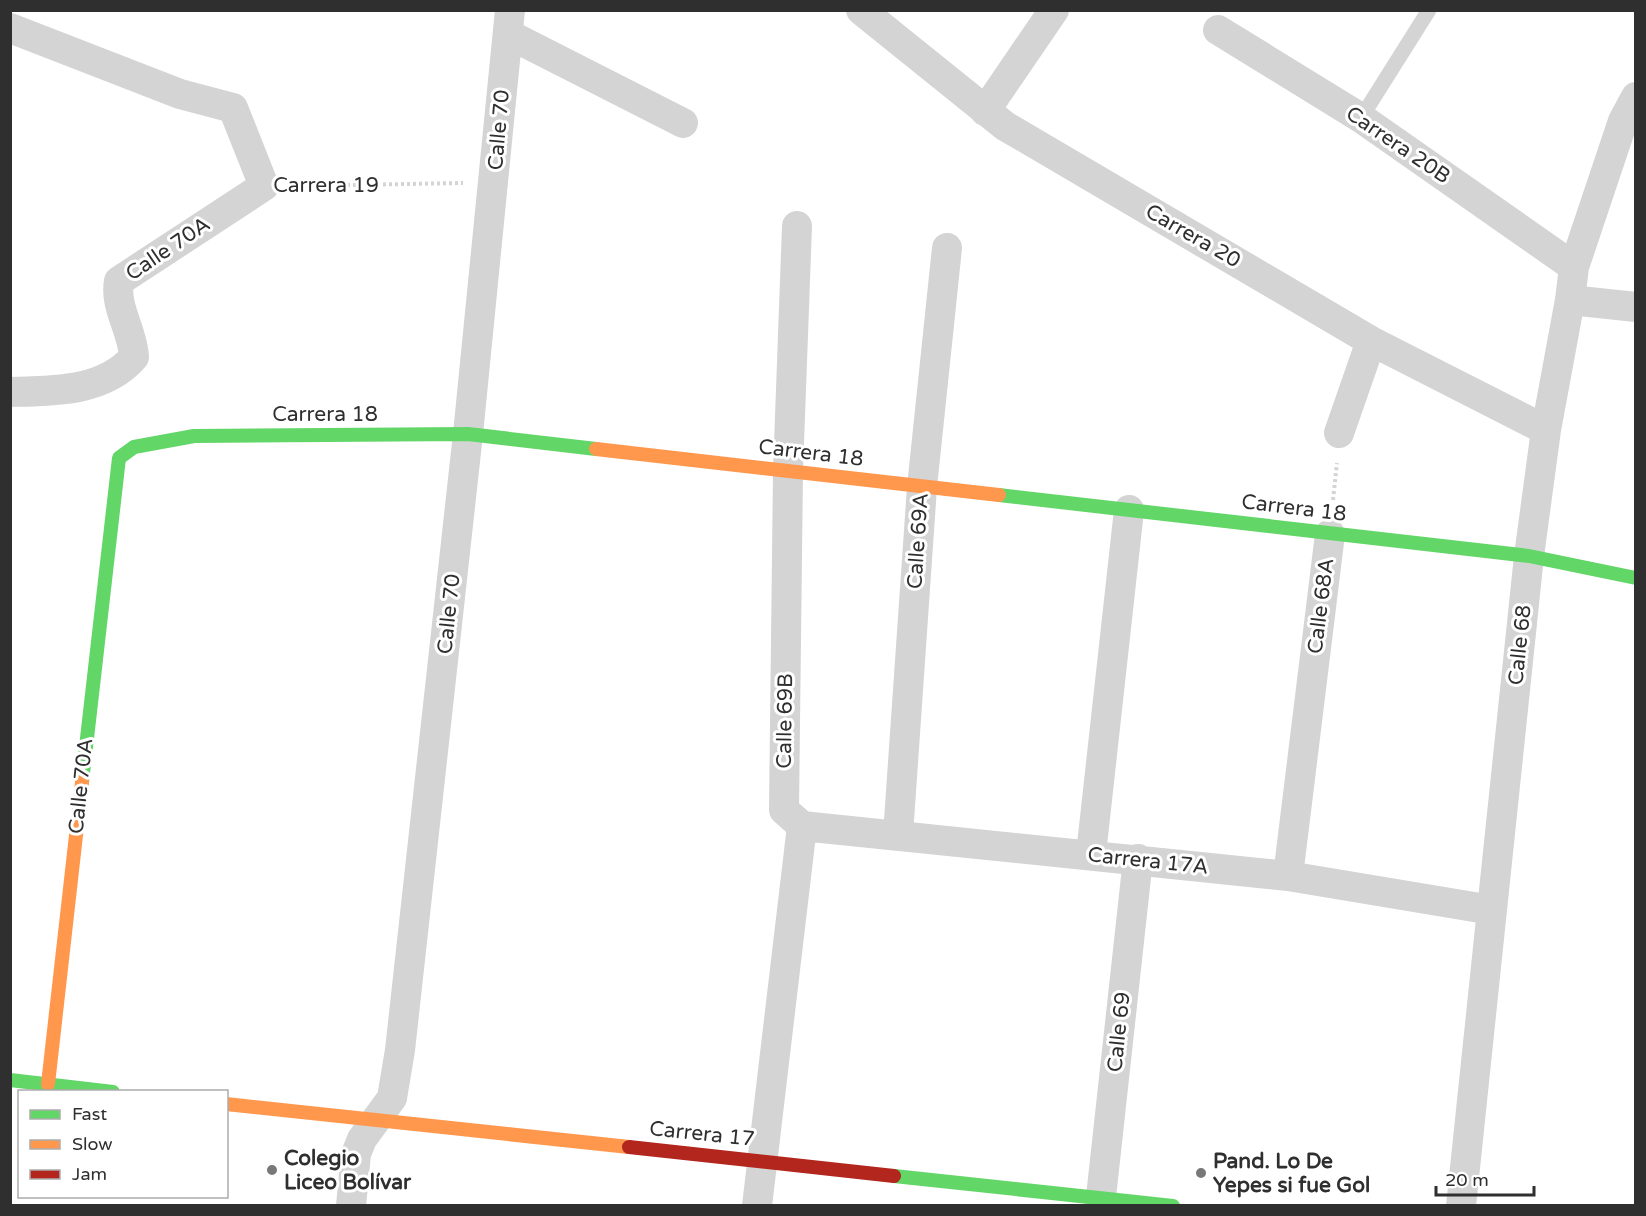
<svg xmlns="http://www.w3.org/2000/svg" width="1646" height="1216" viewBox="0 0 1646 1216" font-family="'Varela Round',sans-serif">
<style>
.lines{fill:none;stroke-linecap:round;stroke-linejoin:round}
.path{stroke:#d4d4d4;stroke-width:4;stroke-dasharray:3 3;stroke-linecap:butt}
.lane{stroke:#d4d4d4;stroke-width:15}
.street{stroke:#d4d4d4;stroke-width:30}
.fast{stroke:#63d668;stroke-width:14}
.slow{stroke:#ff974d;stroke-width:14}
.jam{stroke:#b3261e;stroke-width:14}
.poi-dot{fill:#787878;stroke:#fff;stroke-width:2}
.labels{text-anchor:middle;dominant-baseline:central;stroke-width:6;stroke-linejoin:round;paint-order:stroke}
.street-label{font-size:21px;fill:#2f2f2f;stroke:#fff}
.poi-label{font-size:21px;font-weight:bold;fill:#2f2f2f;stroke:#fff;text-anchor:start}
</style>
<rect width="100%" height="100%" fill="#fff"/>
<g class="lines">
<path class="path" d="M 293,186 L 463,183
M 1333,500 L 1337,463"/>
<path class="lane" d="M 1361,118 L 1429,10"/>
<path class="street" d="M 861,10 L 1005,126 L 1371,341 L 1546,430
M 10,28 L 180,94 L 233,108 L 264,186 L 119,281 C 114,307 133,331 134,357 C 104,392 53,391 10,392
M 1218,30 L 1361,118 L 1574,267
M 508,34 L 683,123
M 985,111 L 1054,10
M 797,226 L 788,471 L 784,810 L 802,826
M 1570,300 L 1636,307
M 1339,433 L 1371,341
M 802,826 L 1288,876 L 1492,910
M 898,835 L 922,487 L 947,248
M 1091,854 L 1129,510
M 1288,876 L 1330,534
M 351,1206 L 356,1154 L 362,1139 L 392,1098 L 400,1050 L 468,434 L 510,10
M 757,1206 L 802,826
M 1100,1206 L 1138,859
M 1461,1206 L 1529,556 L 1546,430 L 1570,300 L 1574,267 L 1623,121 L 1636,97"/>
<path class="fast" d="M 999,495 L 1529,556 L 1636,578
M 82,782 L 119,458 L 134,447 L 194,436 L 468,434 L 596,449
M 10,1080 L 113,1092
M 894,1176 L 1173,1206"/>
<path class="slow" d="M 596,449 L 999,495
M 48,1084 L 82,782
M 226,1104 L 629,1147"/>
<path class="jam" d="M 629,1147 L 894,1176"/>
</g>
<g class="poi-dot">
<circle cx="272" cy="1170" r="6"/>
<circle cx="1201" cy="1173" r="6"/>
</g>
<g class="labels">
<g class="street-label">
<text transform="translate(499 130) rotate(-85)">Calle 70</text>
<text transform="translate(1398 145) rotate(34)">Carrera 20B</text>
<text x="326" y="185">Carrera 19</text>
<text transform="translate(1193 236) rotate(30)">Carrera 20</text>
<text transform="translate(168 249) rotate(-34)">Calle 70A</text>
<text x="325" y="414">Carrera 18</text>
<text transform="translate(811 453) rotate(7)">Carrera 18</text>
<text transform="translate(1294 508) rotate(7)">Carrera 18</text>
<text transform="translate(918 541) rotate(-86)">Calle 69A</text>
<text transform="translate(1321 606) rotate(-83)">Calle 68A</text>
<text transform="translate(449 614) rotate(-84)">Calle 70</text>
<text transform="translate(1520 645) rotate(-84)">Calle 68</text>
<text transform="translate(785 721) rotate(-89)">Calle 69B</text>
<text transform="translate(81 786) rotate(-84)">Calle 70A</text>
<text transform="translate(1148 861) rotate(6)">Carrera 17A</text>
<text transform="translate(1119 1032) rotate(-84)">Calle 69</text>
<text transform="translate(702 1134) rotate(6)">Carrera 17</text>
</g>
<g class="poi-label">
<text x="284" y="1158">Colegio<tspan x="284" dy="24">Liceo Bolívar</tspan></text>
<text x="1213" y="1161">Pand. Lo De<tspan x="1213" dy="24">Yepes si fue Gol</tspan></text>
</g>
</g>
<rect width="1646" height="1216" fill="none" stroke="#2f2f2f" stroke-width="24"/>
<rect x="18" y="1090" width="210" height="108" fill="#ffffff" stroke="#acacac" stroke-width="1.5"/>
<rect x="30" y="1110" width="30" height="9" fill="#63d668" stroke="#acacac" stroke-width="1.5"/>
<text x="72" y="1120" font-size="18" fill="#2f2f2f">Fast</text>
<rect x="30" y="1140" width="30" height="9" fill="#ff974d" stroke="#acacac" stroke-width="1.5"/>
<text x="72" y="1150" font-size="18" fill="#2f2f2f">Slow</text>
<rect x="30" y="1170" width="30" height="9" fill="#b3261e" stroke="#acacac" stroke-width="1.5"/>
<text x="72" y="1180" font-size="18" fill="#2f2f2f">Jam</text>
<path d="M1436 1186v9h98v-9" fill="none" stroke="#2f2f2f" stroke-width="3"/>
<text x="1445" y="1186" font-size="18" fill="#2f2f2f" stroke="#ffffff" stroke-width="4.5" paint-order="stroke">20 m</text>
</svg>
